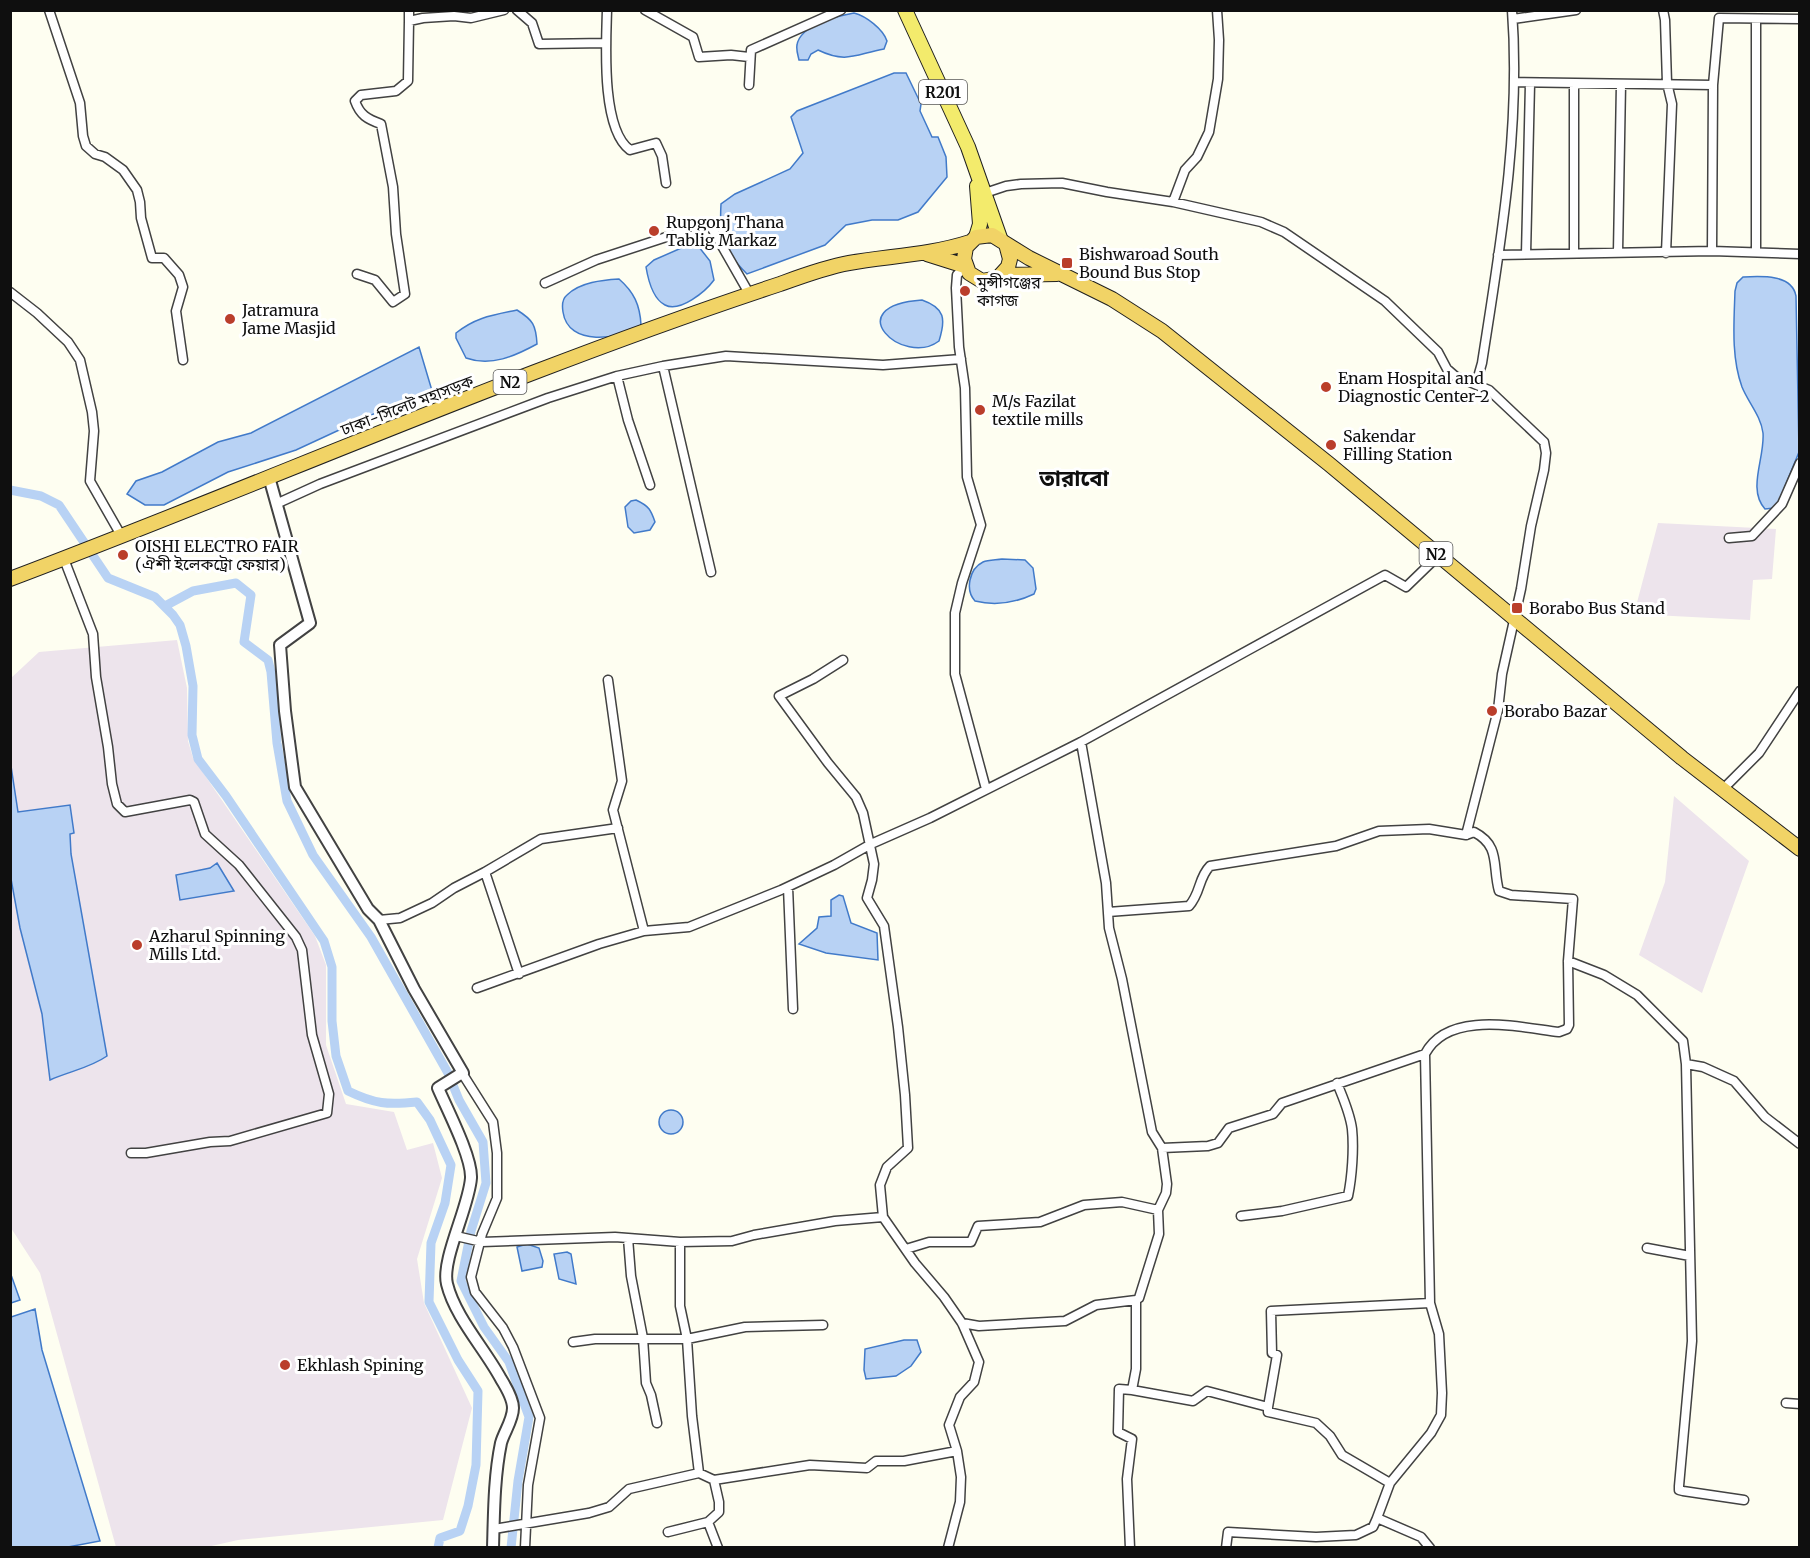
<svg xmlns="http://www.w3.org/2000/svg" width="1810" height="1558" viewBox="0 0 1810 1558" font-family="Merriweather,'Noto Sans Bengali',serif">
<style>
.industrial{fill:#ede4ec}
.water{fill:#b8d2f4;stroke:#417ac9;stroke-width:1.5}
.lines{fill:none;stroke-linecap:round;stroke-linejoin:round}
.canal{stroke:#b8d2f4;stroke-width:9}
.minor-casing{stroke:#424242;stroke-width:11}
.tertiary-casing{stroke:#424242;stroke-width:14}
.primary-casing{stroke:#202020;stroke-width:16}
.trunk-casing{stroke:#202020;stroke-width:16}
.minor{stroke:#fff;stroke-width:8}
.tertiary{stroke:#fff;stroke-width:10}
.primary{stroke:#f3eb6c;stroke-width:14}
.trunk{stroke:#f1d366;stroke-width:14}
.poi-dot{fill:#ba3e2b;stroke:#fff;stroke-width:2}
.labels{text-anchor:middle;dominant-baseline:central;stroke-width:6;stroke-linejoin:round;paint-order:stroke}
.shield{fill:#fff;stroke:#575757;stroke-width:1.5}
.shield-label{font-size:15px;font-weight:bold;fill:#0f0f0f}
.poi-label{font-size:16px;fill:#0f0f0f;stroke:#fff;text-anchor:start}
.street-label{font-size:16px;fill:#0f0f0f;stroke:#fff}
.district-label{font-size:22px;font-weight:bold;fill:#0f0f0f;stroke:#fff}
</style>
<rect width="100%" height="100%" fill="#fefef1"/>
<path class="industrial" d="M 1658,523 L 1776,529 L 1772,579 L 1753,580 L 1750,620 L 1634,614 Z
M 177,640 L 187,688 L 188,741 L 193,758 L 315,936 L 326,965 L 326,1045 L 346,1104 L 394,1112 L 407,1150 L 433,1143 L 442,1178 L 417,1259 L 424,1303 L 472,1408 L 443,1520 L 238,1540 L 207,1547 L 116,1547 L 40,1273 L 11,1228 L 10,679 L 39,652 Z
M 1674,796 L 1749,861 L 1702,993 L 1639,955 L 1665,882 Z"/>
<path class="water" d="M 854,13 C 866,16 883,29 887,41 L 884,49 C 856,54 847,64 818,50 L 811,54 L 808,60 L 799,60 C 798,55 796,50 797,45 C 800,25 837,16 854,13 Z
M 894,73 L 906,73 L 921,104 L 920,111 L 932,137 L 938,137 L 946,157 L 947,177 L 918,212 L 898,220 L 872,220 L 846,225 L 825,245 L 747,274 C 723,250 719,238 721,204 L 735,194 L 790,169 L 803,153 L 791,117 L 797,111 Z
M 695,242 L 710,261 L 714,280 C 706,291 680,313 665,305 C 653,299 648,279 646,267 L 654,260 Z
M 1743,277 C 1761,276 1792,274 1796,296 L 1799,452 L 1779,501 L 1774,508 L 1765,509 C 1747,489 1765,458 1763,433 C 1761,416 1748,402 1742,387 C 1731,357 1734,322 1735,291 L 1737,283 Z
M 619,279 C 634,292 640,305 641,325 C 620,340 568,347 563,312 C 562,306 562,299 567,295 C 580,282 603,280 619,279 Z
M 922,300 C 945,308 946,319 939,341 C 903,368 837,306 922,300 Z
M 517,310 C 533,320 536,325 537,344 C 515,356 491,367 466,358 L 456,338 L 456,333 C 476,317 493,315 517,310 Z
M 419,347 L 433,394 L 378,412 L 296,450 L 228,472 L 164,505 L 145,505 L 127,494 L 136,481 L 162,472 L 218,442 L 251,433 Z
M 636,500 C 649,506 651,510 655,522 L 650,530 L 634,533 L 628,527 L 625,507 L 631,501 Z
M 1002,559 L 1025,560 L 1033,568 L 1036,589 L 1034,594 C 1015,603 995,606 975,601 C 965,590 969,569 983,562 C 988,560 996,560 1002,559 Z
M 11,766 L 18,812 L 70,805 L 74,833 L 70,834 L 71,854 L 107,1056 C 90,1068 70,1071 50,1080 L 42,1014 L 20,928 L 11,879 Z
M 217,863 L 234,891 L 180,900 L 176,875 L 210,868 Z
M 839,895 L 843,896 L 851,923 L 877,933 L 878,960 L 826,953 L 799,944 L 817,928 L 819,917 L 831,916 L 831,900 Z
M659 1122a12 12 0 1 1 24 0a12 12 0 1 1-24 0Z
M 527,1244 L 539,1248 L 543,1261 L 542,1267 L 522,1271 L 517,1247 Z
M 567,1252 L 571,1254 L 576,1284 L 559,1279 L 554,1254 Z
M 10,1272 L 20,1300 L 11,1303 L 10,1303 Z
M 35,1309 L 42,1350 L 100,1541 L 68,1547 L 11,1547 L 11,1317 Z
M 904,1340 L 917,1340 L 921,1352 L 911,1366 L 896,1376 L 866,1379 L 864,1370 L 865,1349 Z"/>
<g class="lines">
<path class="canal" d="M 10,490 L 41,496 L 59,505 L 108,578 L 155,597 L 173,615 L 180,625 L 186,646 L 193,686 L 192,735 L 198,759 L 226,796 L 324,941 L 332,967 L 332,1021 L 336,1056 L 348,1091 C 375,1104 387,1105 417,1102 L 430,1120 L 451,1165 L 445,1203 L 431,1243 L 429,1302 L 458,1360 L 478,1391 L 476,1465 L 468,1506 L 460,1531 L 440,1538 L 438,1548
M 165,606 L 193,591 L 236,583 L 251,595 L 244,642 L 268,660 L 271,672 L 277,743 L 287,801 L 313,855 L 371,937 L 448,1073 L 459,1100 L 483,1142 L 486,1183 L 471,1231 L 461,1281 L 484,1327 L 509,1362 L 529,1417 L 518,1481 L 511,1548"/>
<g class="minor-casing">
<path id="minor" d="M 49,10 L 80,103 L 83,136 L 86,146 L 95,154 L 105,157 L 123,170 L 137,190 L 140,202 L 141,218 L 152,258 L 164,258 L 179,275 L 183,287 L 176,311 L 183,360
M 409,10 L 409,21
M 517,10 L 532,23 L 539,44 L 606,43
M 607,10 C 606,44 601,129 630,150 L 656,143 L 662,156 L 666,183
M 645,10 L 693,37 L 699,57 L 731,55 L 749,57
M 1663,10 L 1665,20 L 1667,83 L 1672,104 L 1666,253
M 1513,19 L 1576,10
M 1756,19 L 1756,252
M 1514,82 L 1713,85 L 1719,18 L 1800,19
M 749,85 L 751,50 L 841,10
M 982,194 L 1006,186 L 1021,184 L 1062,183 L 1107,192 L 1173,202 L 1261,222 L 1284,232 L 1385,301 L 1438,352 L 1447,369 L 1455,376 L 1489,390 L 1544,442 L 1546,453 L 1544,470 L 1531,526 L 1521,589 L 1502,674 L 1498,710 L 1466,835
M 1173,202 L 1185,170 L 1197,157 L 1209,132 L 1218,79 L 1219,40 L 1217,10
M 1712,251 L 1713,85
M 1618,252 L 1621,84
M 1574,253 L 1574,84
M 1526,254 L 1530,84
M 1498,255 L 1712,251 L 1800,254
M 965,266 L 957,275 L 956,288 L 959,347 L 965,388 L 967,477 L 981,525 L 962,583 L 955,613 L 955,674 L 986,789
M 357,274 L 375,280 L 393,302 L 405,294 L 396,234 L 393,187 L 381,124 C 367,119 360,115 355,101 L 361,95 L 396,91 L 408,81 L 409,21 L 423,18 L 454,16 L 471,18 L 504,10
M 545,283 L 596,260 L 700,226 L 710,225 L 750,295
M 10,292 L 37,313 L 68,342 L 80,360 L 92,412 L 94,431 L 90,481 L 122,537
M 663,366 L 711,572
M 617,376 L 628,420 L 650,485
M 1476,384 L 1482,363 C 1500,247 1521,129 1512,10
M 276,504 L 320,484 L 548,398 L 617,376 L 663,366 L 726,356 L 883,365 L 961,359
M 1729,538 L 1752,536 L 1782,504 L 1800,463
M 64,559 L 93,634 L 96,677 L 108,747 L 112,784 L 117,804 L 125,812 L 190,800 L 194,802 L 205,834 L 239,865 L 296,937 L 302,950 L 312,1035 L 329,1094 L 327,1113 L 230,1141 L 210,1142 L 146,1153 L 131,1153
M 843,660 L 813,679 L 779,696 L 828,763 L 856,797 L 863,813 L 874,864 L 872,880 L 867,898 L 884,926 L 898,1027 L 905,1095 L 908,1148 L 887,1167 L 880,1185 L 883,1217 L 915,1263 L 944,1297 L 962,1323 L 979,1362 L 974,1382 L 960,1397 L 949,1425 L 957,1451 L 961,1477 L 960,1502 L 948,1548
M 608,680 L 622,781 L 613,810 L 644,931
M 1081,742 L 1106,883 L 1109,928 L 1122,979 L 1152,1132 L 1162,1148
M 1722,790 L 1759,753 L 1800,691
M 788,887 L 793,1009
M 1108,912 L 1189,906 C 1201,893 1198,878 1210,866 L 1336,846 L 1379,831 L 1429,829 L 1466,835 L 1474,832 C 1501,846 1492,866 1499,891 L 1511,895 L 1573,899 L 1568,961 L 1569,1025 L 1567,1029 L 1559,1032 C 1518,1027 1448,1010 1425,1054 L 1430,1303 L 1439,1334 L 1442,1393 L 1441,1415 L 1431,1433 L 1390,1483 L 1377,1518 L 1421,1537 L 1430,1548
M 379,920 L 400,918 L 432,903 L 454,888 L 485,872
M 1568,961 L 1604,975 L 1637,995 L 1683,1041 L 1686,1064 L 1692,1341 L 1679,1486 L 1679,1490 L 1683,1491 L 1744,1500
M 519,974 L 485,872 L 541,839 L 618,828
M 477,988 L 599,944 L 644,931 L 689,927 L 781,890 L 834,865 L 871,844 L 930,818 L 1081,742 L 1385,575 L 1406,587 L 1438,556
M 1686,1064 L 1703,1067 L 1734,1081 L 1765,1117 L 1800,1144
M 462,1073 L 493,1122 L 497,1153 L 497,1198 L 482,1234 L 471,1277 L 475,1292 L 503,1328 L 513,1347 L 540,1418 L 528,1485 L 525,1548
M 1158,1210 L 1166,1193 L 1167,1184 L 1162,1148 L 1208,1146 L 1218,1143 L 1229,1128 L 1273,1114 L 1282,1103 L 1425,1054
M 1241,1216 L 1282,1211 L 1348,1196 C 1352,1177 1354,1148 1352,1129 C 1350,1113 1343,1098 1337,1083
M 456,1236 L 482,1242 L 615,1237 L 680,1242 L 732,1241 L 754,1235 L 835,1221 L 883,1217
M 628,1238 L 631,1276 L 643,1338 L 646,1383 L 651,1395 L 657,1423
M 680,1242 L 680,1306 L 687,1339 L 692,1416 L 699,1473
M 1647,1248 L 1690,1256
M 906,1249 L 929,1242 L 971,1242 L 978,1226 L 1040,1222 L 1084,1205 L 1122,1202 L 1158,1210 L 1159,1234 L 1139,1298 L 1136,1300
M 962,1323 L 979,1326 L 1065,1321 L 1096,1305 L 1136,1300 L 1136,1369 L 1132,1390 L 1193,1401 L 1207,1391 L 1268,1407 L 1277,1355 L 1272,1353 L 1271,1311 L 1430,1303
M 573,1342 L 595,1339 L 687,1339 L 745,1327 L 823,1325
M 1786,1403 L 1800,1404
M 1268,1407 L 1268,1412 L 1316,1423 L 1330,1436 L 1342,1455 L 1390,1483
M 714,1480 L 719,1502 L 719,1512 L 708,1522 L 718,1548
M 494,1529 L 589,1513 L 609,1507 L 629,1489 L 699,1473 L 714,1480 L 810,1465 L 867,1468 L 876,1461 L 904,1461 L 957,1451
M 668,1532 L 708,1522
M 1130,1548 L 1127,1479 L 1132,1439 L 1118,1432 L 1119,1389 L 1132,1390
M 1226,1548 L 1228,1532 L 1316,1537 L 1356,1535 L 1373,1527 L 1377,1518"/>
</g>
<g class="tertiary-casing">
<path id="tertiary" d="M 269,477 L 310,623 L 280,645 L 285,711 L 295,787 L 368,909 L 379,920 L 414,989 L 463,1073
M 462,1073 L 438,1088 C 447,1109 472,1157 471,1178 C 469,1207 441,1260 447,1284 C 455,1317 485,1349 501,1379 C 506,1387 513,1399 513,1408 C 513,1420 504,1432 501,1443 C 494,1477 494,1513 493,1548"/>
</g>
<g class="primary-casing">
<path id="primary" d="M 905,10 L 968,147 L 1000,238
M 976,237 L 980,224 L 977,186"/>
</g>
<g class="trunk-casing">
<path id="trunk" d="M 1006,244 L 1010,259 L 1008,267 L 998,278 L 982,281 L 969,273 L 964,259 L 966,247 L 976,237 L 992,235 L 1029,258 L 1112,299 L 1162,331 L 1329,464 L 1682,758 L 1800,849
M 927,254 L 965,266
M 1002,275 L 1057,274
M 10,579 C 267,482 519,370 780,284 C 802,276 826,267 849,263 C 889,256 930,255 970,242"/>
</g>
<use href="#minor" class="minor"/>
<use href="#tertiary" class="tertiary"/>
<use href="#primary" class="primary"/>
<use href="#trunk" class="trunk"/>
</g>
<g class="poi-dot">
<circle cx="654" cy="231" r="6"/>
<rect x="1061" y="257" width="12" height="12" rx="3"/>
<circle cx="965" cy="291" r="6"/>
<circle cx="230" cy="319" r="6"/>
<circle cx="1326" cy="387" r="6"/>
<circle cx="980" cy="410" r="6"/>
<circle cx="1331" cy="445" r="6"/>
<circle cx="123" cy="555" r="6"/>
<rect x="1511" y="602" width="12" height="12" rx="3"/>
<circle cx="1492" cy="711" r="6"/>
<circle cx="137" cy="945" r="6"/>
<circle cx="285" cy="1365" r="6"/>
</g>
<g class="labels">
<g class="shield">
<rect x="919" y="80" width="48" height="24" rx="4.5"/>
<rect x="493.5" y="370" width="33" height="24" rx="4.5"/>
<rect x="1419.5" y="542" width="33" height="24" rx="4.5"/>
</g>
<g class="shield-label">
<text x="943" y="92">R201</text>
<text x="510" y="382">N2</text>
<text x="1436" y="554">N2</text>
</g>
<g class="poi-label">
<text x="666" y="222">Rupgonj Thana<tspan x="666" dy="18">Tablig Markaz</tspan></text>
<text x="1079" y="254">Bishwaroad South<tspan x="1079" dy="18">Bound Bus Stop</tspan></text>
<text x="977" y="282">মুন্সীগঞ্জের<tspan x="977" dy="18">কাগজ</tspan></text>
<text x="242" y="310">Jatramura<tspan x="242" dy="18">Jame Masjid</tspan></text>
<text x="1338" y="378">Enam Hospital and<tspan x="1338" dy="18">Diagnostic Center-2</tspan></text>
<text x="992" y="401">M/s Fazilat<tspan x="992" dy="18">textile mills</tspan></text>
<text x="1343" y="436">Sakendar<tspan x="1343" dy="18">Filling Station</tspan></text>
<text x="135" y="546">OISHI ELECTRO FAIR<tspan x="135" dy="18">(ঐশী ইলেকট্রো ফেয়ার)</tspan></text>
<text x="1529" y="608">Borabo Bus Stand</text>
<text x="1504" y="711">Borabo Bazar</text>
<text x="149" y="936">Azharul Spinning<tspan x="149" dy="18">Mills Ltd.</tspan></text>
<text x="297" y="1365">Ekhlash Spining</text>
</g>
<g class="street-label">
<text transform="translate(407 405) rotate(-21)">ঢাকা-সিলেট মহাসড়ক</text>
</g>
<g class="district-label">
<text x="1074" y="478">তারাবো</text>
</g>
</g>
<rect width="1810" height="1558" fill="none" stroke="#0f0f0f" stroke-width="24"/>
</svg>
